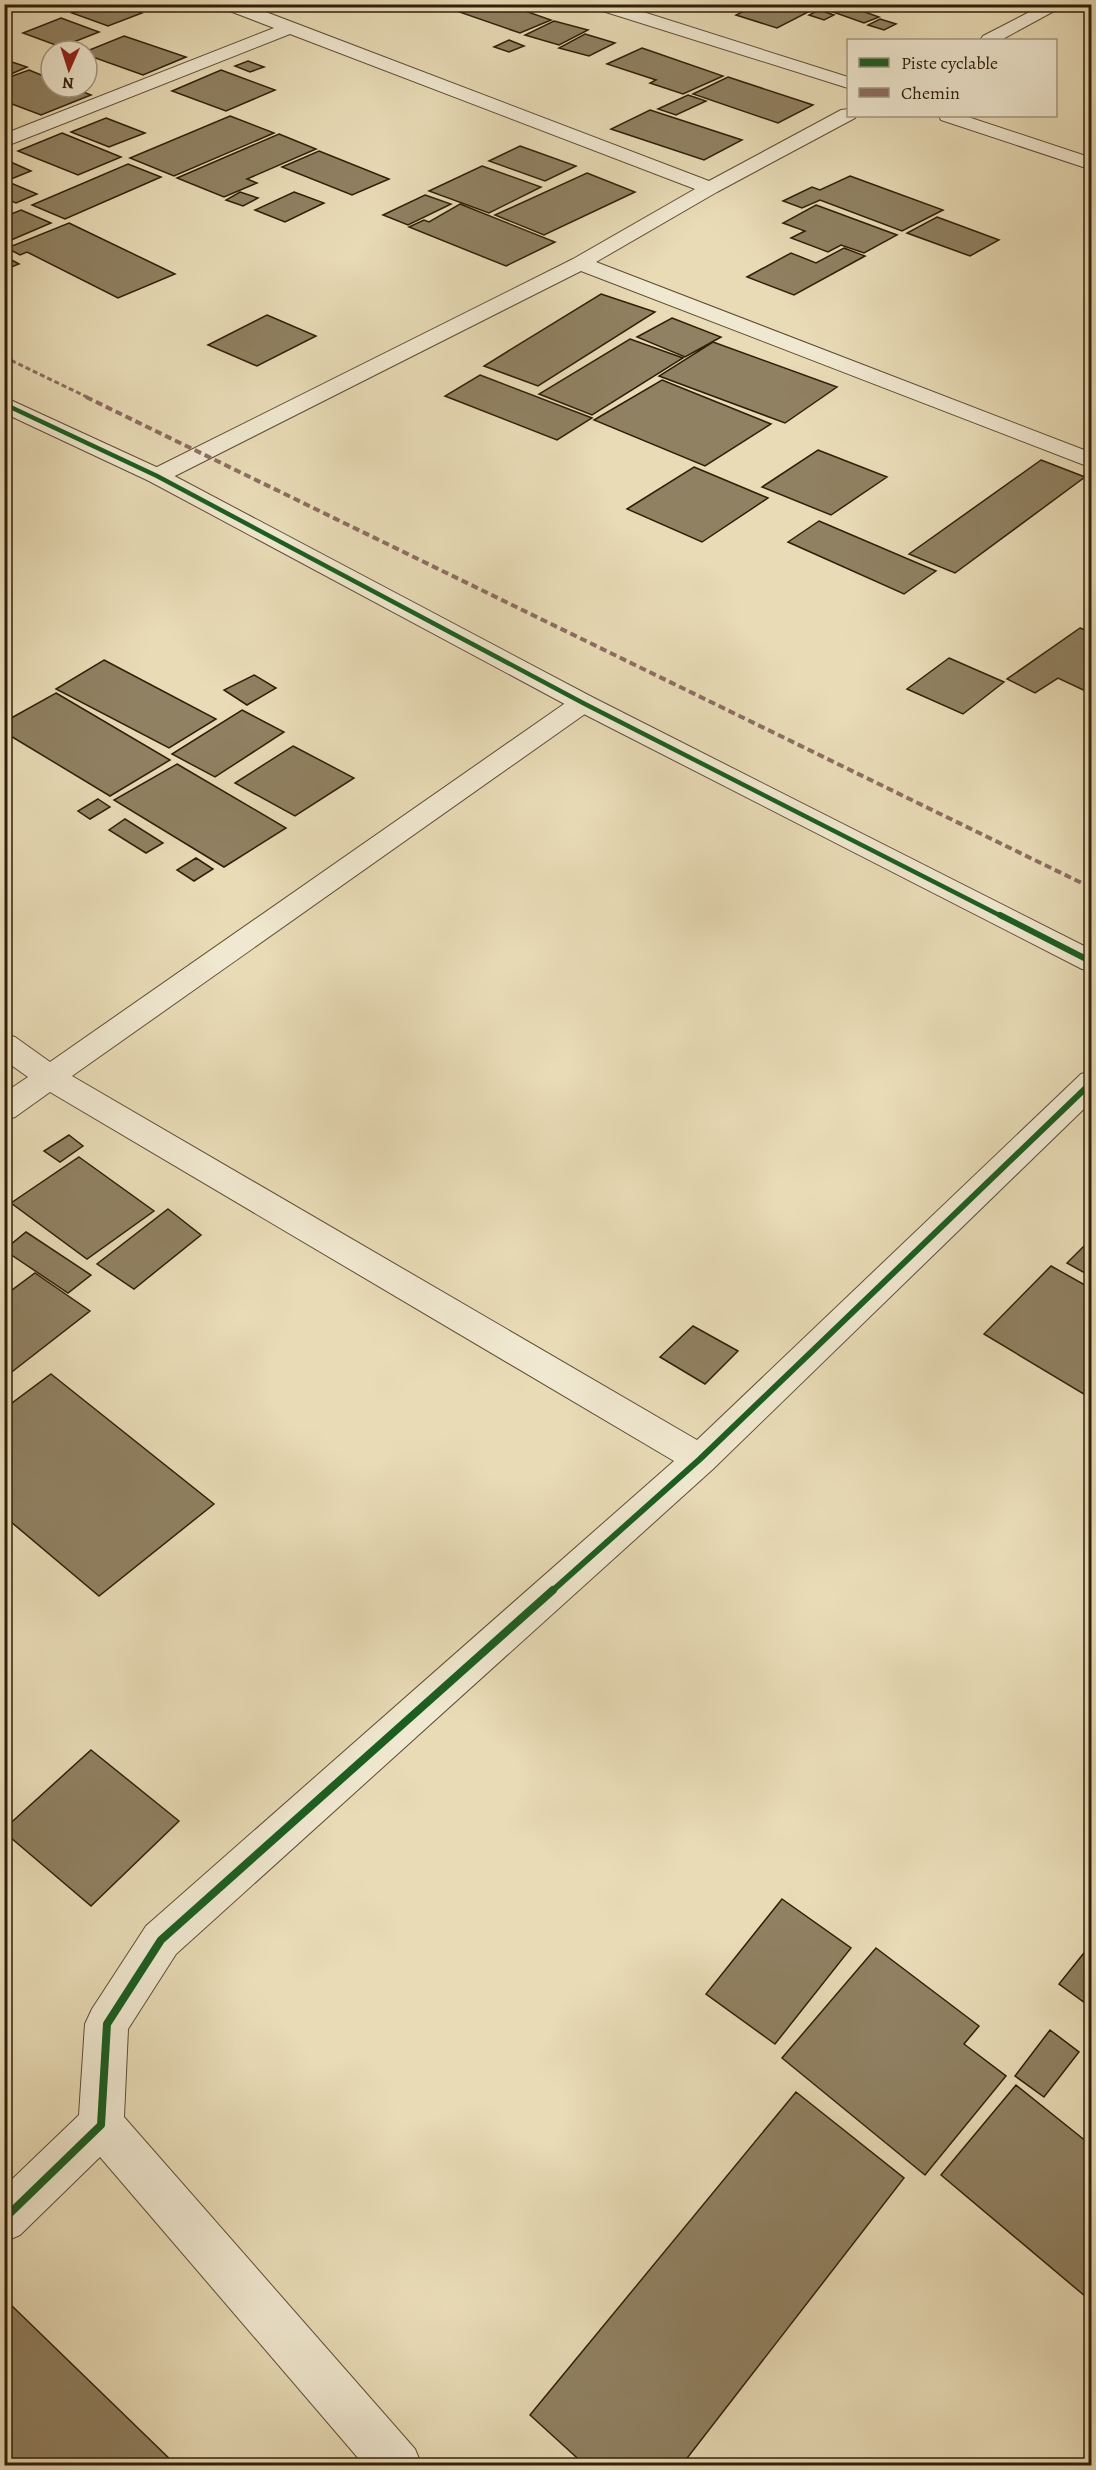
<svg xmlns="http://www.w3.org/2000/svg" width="1096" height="2470" viewBox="0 0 1096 2470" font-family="Alegreya,serif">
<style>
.building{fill:#908162;stroke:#301f08;stroke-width:1.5}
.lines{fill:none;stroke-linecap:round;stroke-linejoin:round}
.minor-casing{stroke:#5e4e34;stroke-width:2}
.tertiary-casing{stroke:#5e4e34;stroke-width:2}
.minor{fill:#f0e8d0;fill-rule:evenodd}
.tertiary{fill:#f0e8d0;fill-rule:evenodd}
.quiet-far1{stroke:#8d6e63;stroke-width:3;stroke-dasharray:5 3;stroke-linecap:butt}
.quiet{stroke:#8d6e63;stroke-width:4;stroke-dasharray:7 4;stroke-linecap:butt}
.cycleway-far2-casing{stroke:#f0e8d0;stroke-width:8}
.cycleway-far1-casing{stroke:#f0e8d0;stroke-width:10}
.cycleway-casing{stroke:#f0e8d0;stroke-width:11}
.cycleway-far2{stroke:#1b5e20;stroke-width:4.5}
.cycleway-far1{stroke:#1b5e20;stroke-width:6}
.cycleway{stroke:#1b5e20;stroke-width:8}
</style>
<rect width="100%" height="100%" fill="#e8dbb6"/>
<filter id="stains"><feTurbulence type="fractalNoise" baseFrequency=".00333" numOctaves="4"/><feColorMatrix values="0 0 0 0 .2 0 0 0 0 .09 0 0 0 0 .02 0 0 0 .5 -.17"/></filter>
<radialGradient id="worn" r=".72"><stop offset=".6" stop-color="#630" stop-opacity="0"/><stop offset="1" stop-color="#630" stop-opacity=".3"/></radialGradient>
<path class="building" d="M 95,4 L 119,4 L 142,13 L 108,26 L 72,13 Z
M 452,4 L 505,4 L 551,20 L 520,33 L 445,7 Z
M 758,4 L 797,4 L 814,9 L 777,28 L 736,15 Z
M 810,4 L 844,4 L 831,11 Z
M 848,6 L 879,17 L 864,23 L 833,12 Z
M 819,10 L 834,15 L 824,20 L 809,15 Z
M 61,18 L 99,32 L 61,47 L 23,33 Z
M 880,19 L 896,24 L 884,30 L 868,25 Z
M 554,21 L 588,30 L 559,45 L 525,35 Z
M 585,34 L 615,43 L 589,56 L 559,48 Z
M 124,36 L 186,57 L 143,75 L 87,55 L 87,51 Z
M 509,40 L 524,46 L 509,52 L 494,47 Z
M 642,48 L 723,76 L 683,94 L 650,83 L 656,80 L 607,64 Z
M 248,61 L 264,67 L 250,72 L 235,66 Z
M 12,62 L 27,67 L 4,77 L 4,65 Z
M 29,70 L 51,79 L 51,87 L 71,87 L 91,95 L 41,115 L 4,101 L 4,79 Z
M 221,70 L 275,90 L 226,111 L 172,91 Z
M 728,77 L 813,105 L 778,123 L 693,94 Z
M 688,95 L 706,101 L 676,115 L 658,109 Z
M 650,110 L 742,140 L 704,160 L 611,129 Z
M 230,116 L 274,133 L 174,176 L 130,158 Z
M 106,118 L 145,133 L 109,147 L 71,132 Z
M 62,133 L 121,157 L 78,175 L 18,151 Z
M 279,134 L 316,149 L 247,179 L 257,183 L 224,197 L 177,178 Z
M 520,146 L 576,166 L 545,181 L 489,161 Z
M 319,151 L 389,179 L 352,195 L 282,167 Z
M 4,159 L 31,171 L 6,181 L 37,194 L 16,203 L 4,198 Z
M 128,164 L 161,177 L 65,219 L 32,205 Z
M 482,166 L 541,187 L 489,213 L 429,191 Z
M 587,173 L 635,192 L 544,235 L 495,215 Z
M 850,176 L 943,210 L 902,231 L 820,200 L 802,208 L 783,201 L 812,187 L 820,190 Z
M 240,192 L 258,198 L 243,206 L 226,200 Z
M 294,192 L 324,203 L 285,222 L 255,210 Z
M 425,195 L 451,204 L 408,225 L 383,215 Z
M 460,204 L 555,242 L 506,266 L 409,227 L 424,220 L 429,222 Z
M 816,205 L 897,235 L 864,253 L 841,245 L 828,252 L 791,238 L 805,231 L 783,223 Z
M 21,210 L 51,223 L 4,243 L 4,217 Z
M 937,217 L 999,240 L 970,256 L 907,233 Z
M 69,223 L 175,274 L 118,298 L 27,252 L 20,255 L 7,248 Z
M 844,248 L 865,256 L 794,295 L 747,277 L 791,253 L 816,263 Z
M 4,256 L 19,264 L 4,270 Z
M 601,294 L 655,312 L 538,386 L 484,366 Z
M 267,315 L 316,336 L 257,366 L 208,345 Z
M 672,318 L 721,337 L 685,357 L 637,337 Z
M 630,339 L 683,358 L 592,415 L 539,394 Z
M 713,342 L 837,387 L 785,423 L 659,376 Z
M 480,375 L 592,418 L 557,440 L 445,396 Z
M 662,380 L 771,424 L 705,466 L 594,420 Z
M 818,450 L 887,477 L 831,515 L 762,487 Z
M 1041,460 L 1085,477 L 955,573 L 909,554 Z
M 694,467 L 768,498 L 702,542 L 627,509 Z
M 819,521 L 936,571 L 904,594 L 788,542 Z
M 1080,628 L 1092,633 L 1092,694 L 1058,678 L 1035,693 L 1007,679 Z
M 949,658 L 1004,682 L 963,714 L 907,689 Z
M 104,660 L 216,719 L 169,748 L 56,689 Z
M 254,675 L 276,688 L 247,705 L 224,690 Z
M 56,693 L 170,760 L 110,796 L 4,732 L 4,722 Z
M 242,710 L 284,732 L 215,777 L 172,754 Z
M 293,746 L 354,778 L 295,816 L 235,783 Z
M 177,764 L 286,828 L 224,867 L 114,800 Z
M 98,799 L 110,807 L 90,819 L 78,811 Z
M 125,819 L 163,843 L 146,853 L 109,830 Z
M 196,858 L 213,869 L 194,881 L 177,870 Z
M 69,1135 L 83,1146 L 60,1162 L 44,1151 Z
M 79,1157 L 154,1211 L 87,1259 L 11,1203 Z
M 168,1209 L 201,1235 L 134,1289 L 97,1264 Z
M 26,1232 L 91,1275 L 68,1293 L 4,1250 Z
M 1092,1238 L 1092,1277 L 1067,1263 Z
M 1051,1266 L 1092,1289 L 1092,1399 L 984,1334 Z
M 35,1273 L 90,1311 L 4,1378 L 4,1296 Z
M 693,1326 L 738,1351 L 705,1384 L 660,1357 Z
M 51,1374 L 214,1504 L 99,1596 L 4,1516 L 4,1409 Z
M 91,1750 L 179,1821 L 91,1906 L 4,1832 L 4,1829 Z
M 782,1899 L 851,1948 L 775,2044 L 706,1994 Z
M 1092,1943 L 1092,2008 L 1059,1984 Z
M 876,1948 L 979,2026 L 964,2044 L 1006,2076 L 925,2175 L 782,2058 Z
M 1050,2030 L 1079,2052 L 1044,2097 L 1015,2076 Z
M 1016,2085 L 1092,2146 L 1092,2302 L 941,2175 Z
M 796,2092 L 904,2178 L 681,2466 L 586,2466 L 530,2415 Z
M 10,2304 L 177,2466 L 4,2466 L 4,2309 Z"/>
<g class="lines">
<g class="minor-casing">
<path id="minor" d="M 220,4 L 245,4 L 709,181 L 841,110 L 848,109 L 848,116 L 856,116 L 855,118 L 717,192 L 596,262 L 1092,453 L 1092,468 L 581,271 L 165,481 L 157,483 L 149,481 L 145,476 L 149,471 L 573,259 L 695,189 L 290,34 L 4,147 L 4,134 L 274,28 L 222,8 Z
M 591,4 L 618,4 L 848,77 L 848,88 L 593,8 Z
M 1045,4 L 1067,4 L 1001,40 L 980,40 L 983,36 Z
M 939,116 L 965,116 L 1092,158 L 1092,170 L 941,120 Z
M 583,695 L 592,697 L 596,703 L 592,709 L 72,1076 L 697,1440 L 1081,1074 L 1092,1071 L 1092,1101 L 713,1469 L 176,1954 L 128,2029 L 124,2117 L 415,2449 L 422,2466 L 365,2466 L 100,2157 L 20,2235 L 4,2242 L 4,2187 L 79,2115 L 85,2024 L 92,2009 L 146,1926 L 674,1461 L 50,1092 L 15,1117 L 4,1120 L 4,1093 L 28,1077 L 4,1060 L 4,1034 L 15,1037 L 50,1062 L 574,697 Z"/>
</g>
<g class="tertiary-casing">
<path id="tertiary" d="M 4,397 L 165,471 L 592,697 L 1092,950 L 1092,971 L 1082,969 L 574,709 L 149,481 L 4,413 Z"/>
</g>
<use href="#minor" class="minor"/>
<use href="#tertiary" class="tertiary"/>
<path class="quiet-far1" d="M 4,357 L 89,398"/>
<path class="quiet" d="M 86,397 L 1092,888"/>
<g class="cycleway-far2-casing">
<path id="cycleway-far2" d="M 4,404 L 157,476 L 583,703 L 1003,917"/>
</g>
<g class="cycleway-far1-casing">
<path id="cycleway-far1" d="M 1000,915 L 1092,962
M 551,1592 L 700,1459 L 1092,1082"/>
</g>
<g class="cycleway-casing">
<path id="cycleway" d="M 4,2219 L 101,2125 L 107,2024 L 161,1940 L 553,1590"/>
</g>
<use href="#cycleway-far2" class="cycleway-far2"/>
<use href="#cycleway-far1" class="cycleway-far1"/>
<use href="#cycleway" class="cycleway"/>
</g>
<rect width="1096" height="2470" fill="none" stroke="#e8dbb6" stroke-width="24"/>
<rect x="6" y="6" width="1084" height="2458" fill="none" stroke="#301f08" stroke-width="3"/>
<rect x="12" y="12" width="1072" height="2446" fill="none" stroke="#301f08" stroke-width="1.5"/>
<rect x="847" y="39" width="210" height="78" fill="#f0e8d0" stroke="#a39880" stroke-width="1.5"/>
<rect x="859" y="58" width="30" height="9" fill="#1b5e20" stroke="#a39880" stroke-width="1.5"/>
<text x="901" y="69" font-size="18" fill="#301f08">Piste cyclable</text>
<rect x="859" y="88" width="30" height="9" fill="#8d6e63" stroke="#a39880" stroke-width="1.5"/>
<text x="901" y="99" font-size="18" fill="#301f08">Chemin</text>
<g transform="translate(69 69) rotate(183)"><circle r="28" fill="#f0e8d0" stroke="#a39880" stroke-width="1.5"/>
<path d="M0-4.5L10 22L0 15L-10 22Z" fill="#8f2418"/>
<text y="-9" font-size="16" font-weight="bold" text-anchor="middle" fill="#301f08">N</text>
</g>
<rect width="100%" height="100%" filter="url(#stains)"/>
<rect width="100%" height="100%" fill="url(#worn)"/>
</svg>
